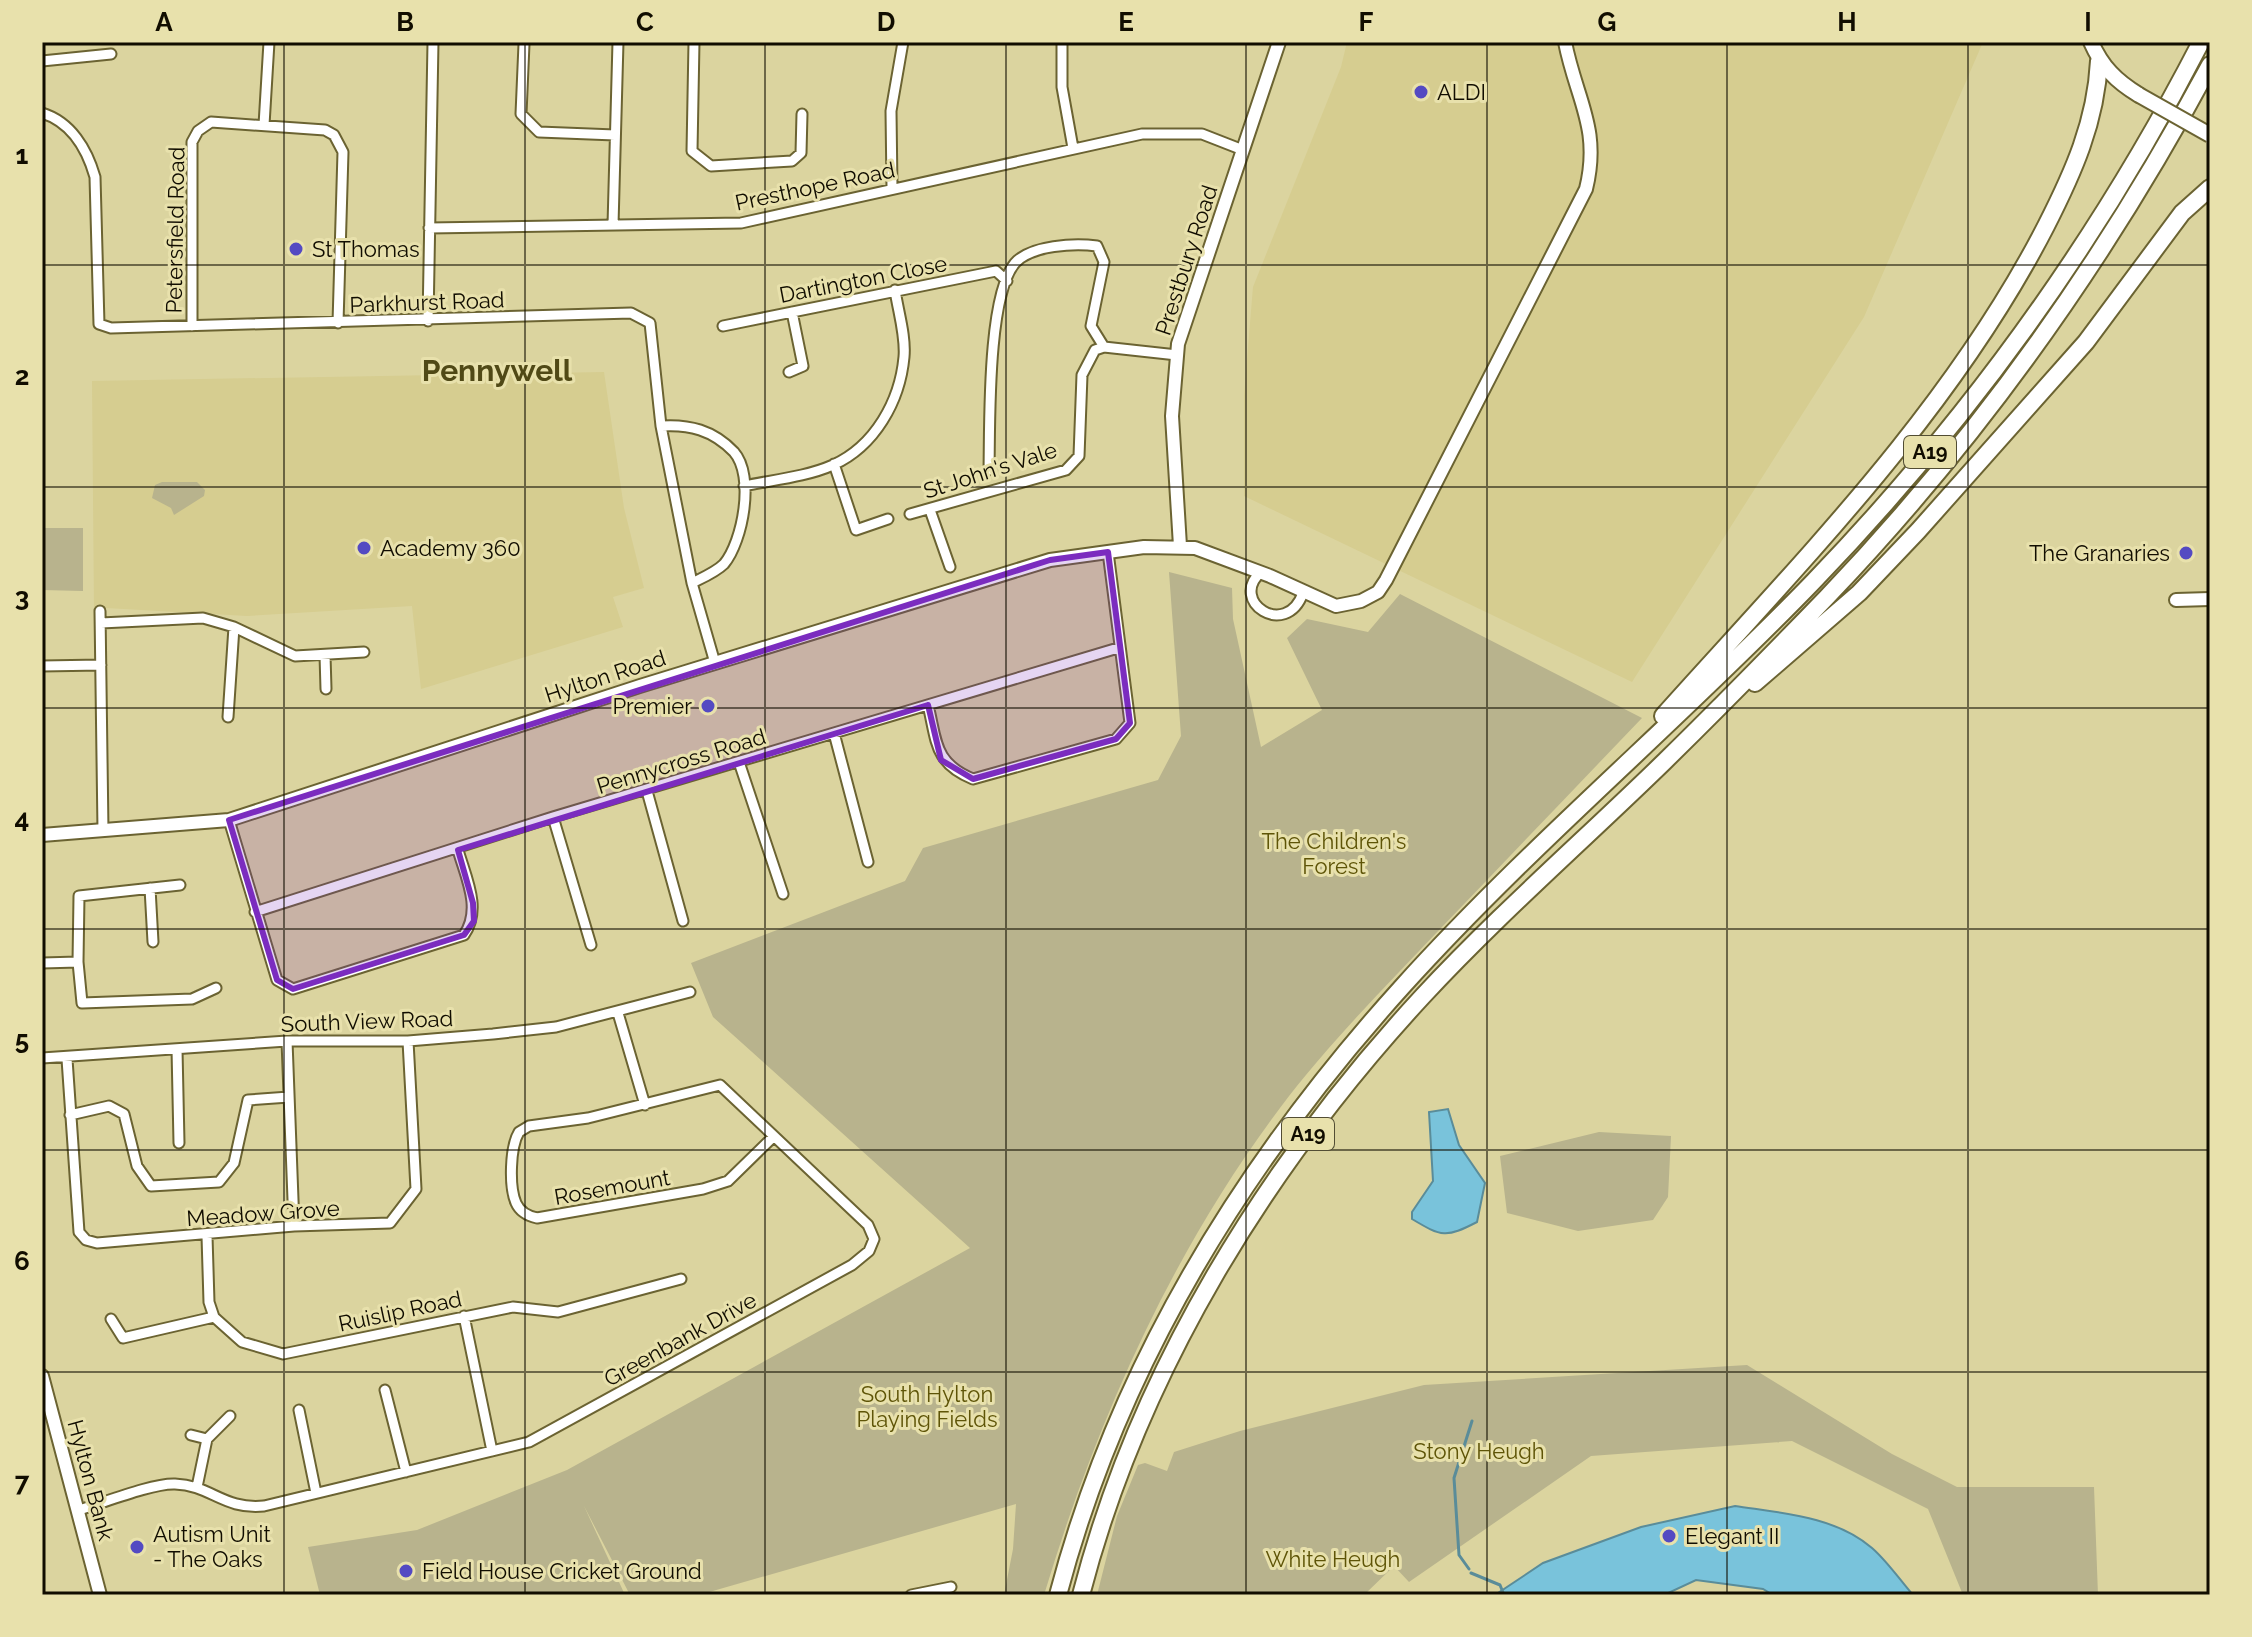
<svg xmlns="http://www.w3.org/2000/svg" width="2252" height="1637" viewBox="0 0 2252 1637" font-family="Raleway,sans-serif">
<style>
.built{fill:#d6cd90}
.green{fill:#b8b38d}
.water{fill:#79c3db;stroke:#5a8c99;stroke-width:2}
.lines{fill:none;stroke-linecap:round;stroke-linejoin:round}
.stream{stroke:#5a8c99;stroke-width:3}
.street-casing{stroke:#6b6332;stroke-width:13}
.secondary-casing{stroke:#6b6332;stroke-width:16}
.primary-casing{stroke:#6b6332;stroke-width:18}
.highway-casing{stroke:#6b6332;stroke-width:20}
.street{stroke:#fff;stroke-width:9}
.secondary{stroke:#fff;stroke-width:12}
.primary{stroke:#fff;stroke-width:14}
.highway{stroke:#fff;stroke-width:16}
.primary-bridge-casing{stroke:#6b6332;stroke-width:18;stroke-linecap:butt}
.primary-bridge{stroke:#fff;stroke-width:14}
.marked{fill:#7b2cbf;fill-opacity:0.2;stroke:#7b2cbf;stroke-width:6;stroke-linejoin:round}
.grid{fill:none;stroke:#110d00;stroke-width:2;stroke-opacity:0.55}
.poi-dot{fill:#544ac2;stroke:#e8e1ac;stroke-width:3}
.labels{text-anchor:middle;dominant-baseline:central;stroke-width:6;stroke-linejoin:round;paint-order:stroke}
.shield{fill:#e8e1ac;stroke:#524d34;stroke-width:2}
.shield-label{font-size:20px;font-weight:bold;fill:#110d00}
.poi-label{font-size:22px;fill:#110d00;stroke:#e8e1ac;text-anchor:start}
.street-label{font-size:22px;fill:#110d00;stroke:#e8e1ac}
.park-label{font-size:22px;fill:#5e5407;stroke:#e8e1ac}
.district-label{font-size:30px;font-weight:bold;fill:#504916;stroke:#e8e1ac}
.neatline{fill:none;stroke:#110d00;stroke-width:3}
.grid-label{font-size:26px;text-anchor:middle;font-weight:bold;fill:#110d00}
</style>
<rect width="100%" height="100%" fill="#dbd49f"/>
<path class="built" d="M 1347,42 L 1983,42 L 1864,317 L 1632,682 L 1244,496 L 1244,396 L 1253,287 L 1341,67 Z
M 604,372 L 624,508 L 644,588 L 613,597 L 623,627 L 421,689 L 412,606 L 247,616 L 106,608 L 94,611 L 92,381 Z"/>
<path class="green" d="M 162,482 L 197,482 L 205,490 L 204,496 L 174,515 L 171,508 L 152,498 L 155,485 Z
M 42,528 L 83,528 L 83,591 L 42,590 Z
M 1169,572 L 1232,588 L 1233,619 L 1261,747 L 1322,710 L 1287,638 L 1307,619 L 1368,632 L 1400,594 L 1642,718 C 1575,788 1508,858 1441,928 C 1386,986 1328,1044 1280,1108 C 1171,1253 1096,1422 1044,1595 L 1004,1595 L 1013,1549 L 1016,1504 L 699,1595 L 630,1595 L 584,1506 L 625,1595 L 320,1595 L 308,1547 L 417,1530 L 567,1470 L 970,1248 L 713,1017 L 691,963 L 905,881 L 923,848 L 1158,780 L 1181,736 Z
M 1599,1132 L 1671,1136 L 1668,1197 L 1653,1220 L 1578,1231 L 1507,1213 L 1500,1156 Z
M 1747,1365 L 1892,1454 L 1957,1487 L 2094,1487 L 2098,1595 L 1963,1595 L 1928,1509 L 1792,1441 L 1591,1456 L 1409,1582 L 1394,1566 L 1364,1595 L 1097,1595 L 1117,1516 L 1138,1465 L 1145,1463 L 1167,1471 L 1174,1452 L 1240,1431 L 1424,1385 Z"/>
<path class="water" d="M 1448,1109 L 1459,1145 L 1485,1183 L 1477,1222 C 1446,1238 1442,1237 1412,1219 L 1412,1212 L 1433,1181 L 1429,1112 Z
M 1735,1506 C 1781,1513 1835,1516 1872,1548 C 1887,1561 1900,1580 1913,1595 L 1773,1595 L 1763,1589 L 1696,1580 L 1664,1595 L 1495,1595 L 1543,1563 L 1641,1527 Z"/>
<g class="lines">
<path class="stream" d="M 1469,1569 L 1459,1555 L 1454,1478 L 1472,1421
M 1471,1573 L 1500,1585 L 1504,1595"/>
<g class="street-casing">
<path id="street" d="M 694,42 L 692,151 L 711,166 L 792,161 L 801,153 L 802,114
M 1062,42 L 1062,87 L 1073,148
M 524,44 L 521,114 L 539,132 L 615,135
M 42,61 L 111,54
M 42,113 C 71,122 87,149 95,177 L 99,324 L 111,328 L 631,313 L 650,323 L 661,426 L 692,583 C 702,578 716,572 724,564 C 743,541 755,476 734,452 C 713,430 689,424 661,426
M 264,125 L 269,42
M 892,188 L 891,111 L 903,42
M 613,225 L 618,42
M 429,228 L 741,223 L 1142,134 L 1202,134 L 1243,150
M 428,321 L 433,42
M 192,326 L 192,142 L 198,131 L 211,122 L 325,130 L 334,135 L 343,152 L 338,323
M 723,326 L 996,271 L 1007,281
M 789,372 L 803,366 L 792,312
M 834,464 L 856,530 L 888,519
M 989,470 C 990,426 987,296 1015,263 C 1031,245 1075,243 1097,246 L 1104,262 L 1091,326 L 1104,347
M 744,486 C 772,480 806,477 833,465 C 875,446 900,401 904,357 C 906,336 898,311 895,290
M 930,510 L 950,567
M 910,514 L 1066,470 L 1079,456 L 1082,375 L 1095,350 L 1104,347 L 1177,355
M 1261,572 C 1228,601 1286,640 1303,593
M 692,583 L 715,663
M 100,611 L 103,831
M 101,623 L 203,618 L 234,627 L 295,656 L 364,652
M 325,655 L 326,689
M 42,666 L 101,665
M 928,705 C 937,742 934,763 973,779 L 1116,739 L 1130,723 L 1108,552
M 228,717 L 234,627
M 834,733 L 868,862
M 739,762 L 783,894
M 647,791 L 683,921
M 553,817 L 591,945
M 229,820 L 277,980 L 293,989 L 464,935 C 482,909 466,878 458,850
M 180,885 L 79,896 L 78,962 L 82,1003 L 192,999 L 216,988
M 150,888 L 153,942
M 255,912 L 553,817 L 1118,648
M 42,963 L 78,962
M 618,1013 L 645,1105
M 287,1041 L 294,1226
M 177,1049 L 179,1143
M 42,1058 L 287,1041 L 408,1041 L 493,1034 L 556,1027 L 690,992
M 67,1059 L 79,1232 L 86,1240 L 97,1243 L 294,1226 L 390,1223 L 416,1189 L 408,1041
M 70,1115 L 109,1106 L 124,1114 L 137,1166 L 151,1186 L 219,1182 L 234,1163 L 248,1100 L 289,1097
M 207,1236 L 209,1302 L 214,1317 L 242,1342 L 283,1354 L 513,1307 L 558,1312 L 681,1279
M 464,1316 L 492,1451
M 111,1319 L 123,1338 L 214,1317
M 385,1390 L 406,1472
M 299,1410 L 316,1493
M 191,1435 L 207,1439
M 197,1487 L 207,1439 L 230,1416
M 79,1510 C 103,1503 153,1483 175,1484 C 211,1485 223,1510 264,1506 L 529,1442 L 852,1265 L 869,1251 L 874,1239 L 868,1225 L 720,1085 L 588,1118 L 529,1126 L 519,1132 C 510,1147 509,1187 516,1203 C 520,1212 528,1216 537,1218 L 703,1189 L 728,1181 L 773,1137
M 911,1595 L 951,1587"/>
</g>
<g class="secondary-casing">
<path id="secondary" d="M 1180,546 L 1172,416 L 1178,344 L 1279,42
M 2176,600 L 2210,599
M 42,835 L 229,820 L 640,686 L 1050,560 L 1144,547 L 1195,548 L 1270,576 L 1336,606 L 1361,601 L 1378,592 L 1386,580 L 1586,189 C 1601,128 1576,99 1565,42
M 42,1376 L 100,1595"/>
</g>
<g class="primary-casing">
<path id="primary" d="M 2091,42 C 2102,67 2116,81 2139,95"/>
</g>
<g class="highway-casing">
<path id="highway" d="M 1755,683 L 1859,593 L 1918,531 L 2086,342 L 2182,213 L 2210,188
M 1663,716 C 1801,562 1951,411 2046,226 C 2073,173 2096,122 2099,61
M 1058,1595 C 1119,1364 1243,1163 1402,987 C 1531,844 1680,720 1814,581 C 1968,421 2099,240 2201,42
M 1081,1595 C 1139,1371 1266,1166 1422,997 C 1499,914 1584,840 1665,761 C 1720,707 1774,652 1827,597 C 1979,438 2106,259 2210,65"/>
</g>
<use href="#street" class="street"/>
<use href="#secondary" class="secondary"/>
<use href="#primary" class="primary"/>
<use href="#highway" class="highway"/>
<g class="primary-bridge-casing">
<path id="primary-bridge" d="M 2139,95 L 2210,135"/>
</g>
<use href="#primary-bridge" class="primary-bridge"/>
</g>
<path class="marked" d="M 1108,552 L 1130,723 L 1116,739 L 973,779 L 941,760 L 928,705 L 458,850 L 473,903 L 474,921 L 464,935 L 293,989 L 277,980 L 229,820 L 1050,560 Z"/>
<path class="grid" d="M 284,42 L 284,1595M 525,42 L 525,1595M 765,42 L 765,1595M 1006,42 L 1006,1595M 1246,42 L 1246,1595M 1487,42 L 1487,1595M 1727,42 L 1727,1595M 1968,42 L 1968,1595M 42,265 L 2210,265M 42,487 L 2210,487M 42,708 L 2210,708M 42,929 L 2210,929M 42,1150 L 2210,1150M 42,1372 L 2210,1372"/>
<g class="poi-dot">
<circle cx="1421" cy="92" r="8"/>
<circle cx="296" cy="249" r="8"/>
<circle cx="364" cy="548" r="8"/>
<circle cx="2186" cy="553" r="8"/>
<circle cx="708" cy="706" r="8"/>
<circle cx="1669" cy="1536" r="8"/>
<circle cx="137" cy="1547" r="8"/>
<circle cx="406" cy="1571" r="8"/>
</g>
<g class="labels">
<g class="shield">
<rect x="1904" y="436" width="52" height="32" rx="6"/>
<rect x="1282" y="1118" width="52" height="32" rx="6"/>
</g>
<g class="shield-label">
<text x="1930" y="452">A19</text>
<text x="1308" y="1134">A19</text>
</g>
<g class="poi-label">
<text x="1437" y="92">ALDI</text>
<text x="312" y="249">St Thomas</text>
<text x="380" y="548">Academy 360</text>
<text x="2170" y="553" text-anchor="end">The Granaries</text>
<text x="692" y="706" text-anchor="end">Premier</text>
<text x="153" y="1534">Autism Unit<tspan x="153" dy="25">- The Oaks</tspan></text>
<text x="1685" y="1536">Elegant II</text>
<text x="422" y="1571">Field House Cricket Ground</text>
</g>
<g class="street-label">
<text transform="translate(815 186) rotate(-12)">Presthope Road</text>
<text transform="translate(175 230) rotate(-89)">Petersfield Road</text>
<text transform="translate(1186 260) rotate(-72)">Prestbury Road</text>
<text transform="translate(863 279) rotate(-11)">Dartington Close</text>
<text transform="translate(427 302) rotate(-2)">Parkhurst Road</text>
<text transform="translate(990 470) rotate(-18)">St John's Vale</text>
<text transform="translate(605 676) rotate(-18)">Hylton Road</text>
<text transform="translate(681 761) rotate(-17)">Pennycross Road</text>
<text transform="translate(367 1021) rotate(-2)">South View Road</text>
<text transform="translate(612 1187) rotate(-10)">Rosemount</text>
<text transform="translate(263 1213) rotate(-4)">Meadow Grove</text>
<text transform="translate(400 1311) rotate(-12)">Ruislip Road</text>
<text transform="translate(680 1339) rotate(-29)">Greenbank Drive</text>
<text transform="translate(91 1480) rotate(75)">Hylton Bank</text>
</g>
<g class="park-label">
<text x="1334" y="841">The Children's<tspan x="1334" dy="25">Forest</tspan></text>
<text x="927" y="1394">South Hylton<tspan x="927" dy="25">Playing Fields</tspan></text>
<text x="1479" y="1451">Stony Heugh</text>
<text x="1333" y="1559">White Heugh</text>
</g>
<g class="district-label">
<text x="497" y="370">Pennywell</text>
</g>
</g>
<rect width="2252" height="1637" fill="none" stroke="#e8e1ac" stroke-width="88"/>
<rect x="44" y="44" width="2164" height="1549" class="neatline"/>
<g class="grid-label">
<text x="164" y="31">A</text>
<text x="405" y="31">B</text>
<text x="645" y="31">C</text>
<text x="886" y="31">D</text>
<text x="1126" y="31">E</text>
<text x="1366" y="31">F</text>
<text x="1607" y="31">G</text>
<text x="1847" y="31">H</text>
<text x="2088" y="31">I</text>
<text x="22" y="164">1</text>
<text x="22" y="385">2</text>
<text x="22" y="606">3</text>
<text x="22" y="828">4</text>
<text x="22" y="1049">5</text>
<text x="22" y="1270">6</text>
<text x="22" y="1491">7</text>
</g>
</svg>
